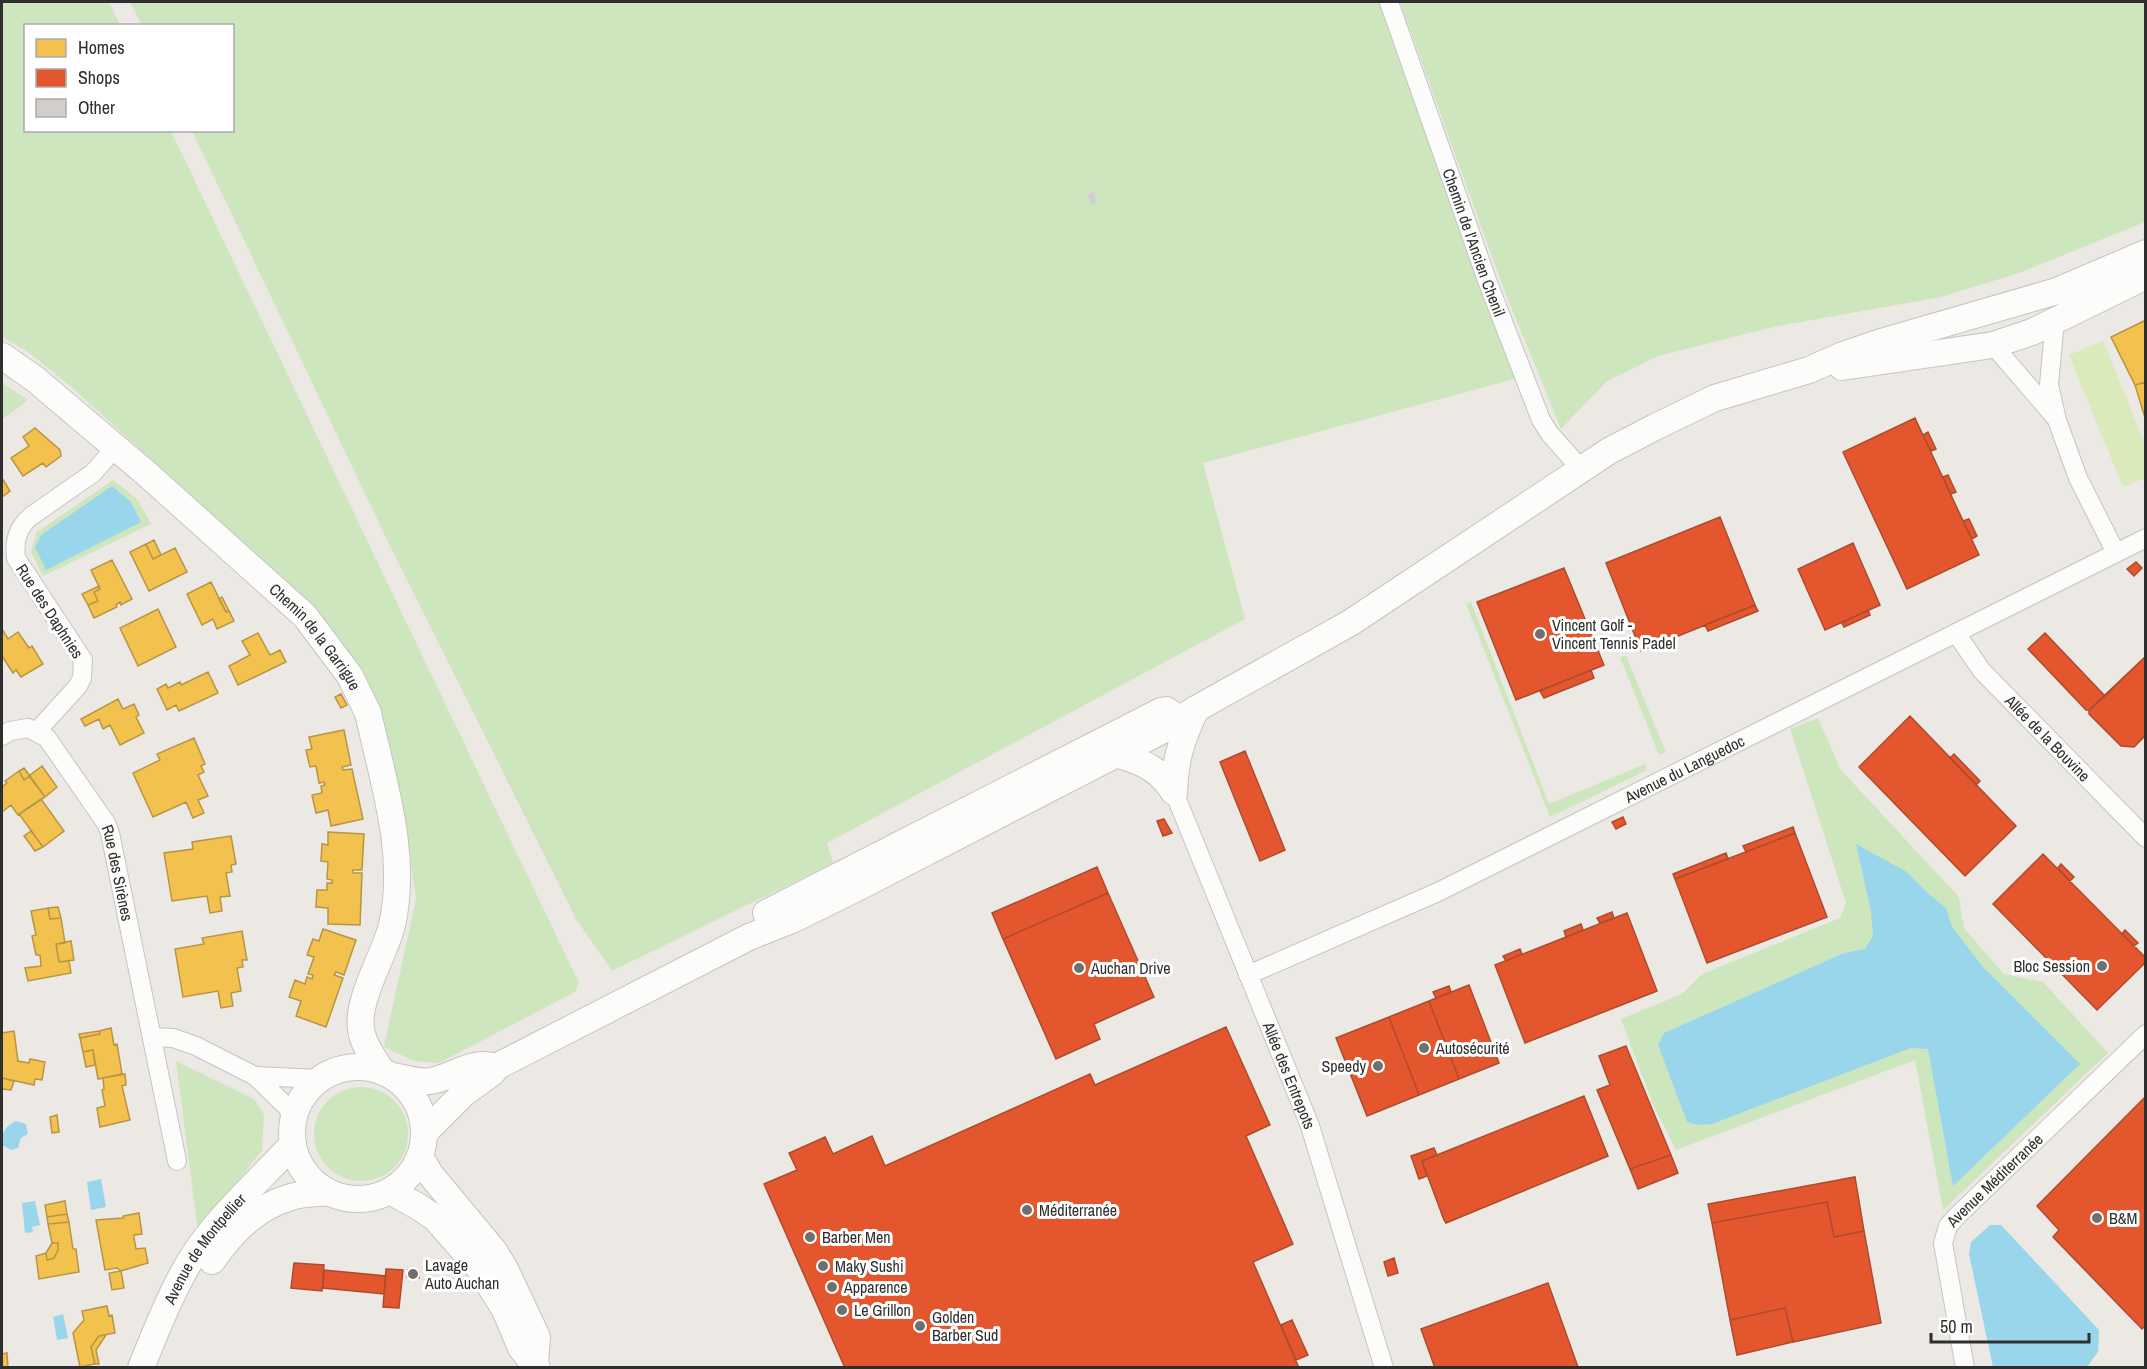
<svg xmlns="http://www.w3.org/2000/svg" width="2147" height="1369" viewBox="0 0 2147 1369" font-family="'Archivo Narrow',sans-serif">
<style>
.green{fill:#cee6be}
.pitch{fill:#d9eabb}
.water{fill:#99d6ec}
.homes{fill:#f2c14e;stroke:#b79544;stroke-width:1.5}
.shops{fill:#e4572e;stroke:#ad4b2e;stroke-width:1.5}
.building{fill:#d1cecb;stroke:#d7d4d0;stroke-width:1.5}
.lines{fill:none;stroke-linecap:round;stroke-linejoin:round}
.street-casing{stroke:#c5c4c5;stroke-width:20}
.secondary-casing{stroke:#c5c4c5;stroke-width:28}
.street{stroke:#fcfcfb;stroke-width:18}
.secondary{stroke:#fcfcfb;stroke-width:26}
.poi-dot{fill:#706f6e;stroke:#fff;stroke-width:2}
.labels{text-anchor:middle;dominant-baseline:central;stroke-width:6;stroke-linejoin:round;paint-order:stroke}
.street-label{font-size:16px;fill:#2e2e2e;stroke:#fff}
.poi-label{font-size:16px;fill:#2e2e2e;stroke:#fff;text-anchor:start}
</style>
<rect width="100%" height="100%" fill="#ece8e4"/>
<path class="green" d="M 2,2 L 109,2 L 120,25 L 26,26 L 26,130 L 171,131 L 579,983 L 575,992 L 439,1063 L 414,1061 L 384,1047 L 416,899 L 406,831 L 379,711 L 340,646 L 271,568 L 68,384 L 28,352 L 2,337 Z
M 130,2 L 1384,2 L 1518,378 L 1203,463 L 1245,619 L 827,843 L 833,863 L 612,971 L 576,919 L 389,544 L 192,131 L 232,130 L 232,26 L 142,25 Z
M 1400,2 L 2145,2 L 2145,222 L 2019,273 L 1941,297 L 1773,327 L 1658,356 L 1607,381 L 1561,429 L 1503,287 Z
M 2,383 L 28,400 L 2,420 Z
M 113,480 L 137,499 L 151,524 L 43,576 L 31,552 L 37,532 Z
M 1471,602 L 1549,804 L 1645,764 L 1647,770 L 1550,817 L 1466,604 Z
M 1626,656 L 1666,752 L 1659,755 L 1620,657 Z
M 1818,718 L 1841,770 L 1959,897 L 1964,928 L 2004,974 L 2043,982 L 2108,1053 L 1943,1210 L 1915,1060 L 1676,1150 L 1654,1107 L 1621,1019 L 1682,994 L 1702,974 L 1840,918 L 1846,903 L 1790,729 Z
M 176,1061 L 254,1099 L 264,1115 L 262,1150 L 198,1232 Z
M314 1134a47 47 0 1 1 94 0a47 47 0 1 1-94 0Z"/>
<path class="pitch" d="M 2103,341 L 2145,444 L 2145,478 L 2123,487 L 2069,355 Z"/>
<path class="water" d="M 112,486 L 131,502 L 141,522 L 46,570 L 35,547 L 41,535 Z
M 1856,844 L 1907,872 L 1930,895 L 1946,908 L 1952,927 L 1983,967 L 2080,1064 L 1953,1186 L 1928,1049 L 1911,1048 L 1712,1124 L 1698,1125 L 1687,1122 L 1658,1045 L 1664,1033 L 1844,953 L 1865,949 L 1873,936 L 1871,911 Z
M 16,1121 L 26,1124 L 28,1134 L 21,1138 L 18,1148 L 11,1150 L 2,1145 C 1,1133 5,1126 16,1121 Z
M 101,1179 L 106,1207 L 91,1210 L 87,1182 Z
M 35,1201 L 40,1225 L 32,1227 L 33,1232 L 25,1233 L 22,1203 Z
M 1990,1225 L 2001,1225 L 2099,1330 L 2098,1352 L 2087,1367 L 1993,1367 L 1969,1254 L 1971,1242 Z
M 63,1314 L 68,1338 L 57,1340 L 53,1317 Z"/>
<path class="homes" d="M 2146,320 L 2146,382 L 2135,385 L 2111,337 Z
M 2146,382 L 2146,421 L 2135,385 Z
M 35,428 L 60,450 L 61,456 L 46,467 L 43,463 L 23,476 L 11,458 L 29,446 L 23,437 Z
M 2,478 L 10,491 L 2,497 Z
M 154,540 L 161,555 L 153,559 L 146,544 Z
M 146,544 L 153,559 L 175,548 L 187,572 L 149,591 L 130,552 Z
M 112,560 L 132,599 L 121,605 L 120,602 L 116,605 L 117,607 L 94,618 L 88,605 L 98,601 L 94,592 L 100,589 L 91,570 Z
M 211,582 L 226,612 L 229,611 L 234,621 L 217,629 L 213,619 L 202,625 L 187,594 Z
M 99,586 L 100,589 L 94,592 L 98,601 L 88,605 L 82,594 Z
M 222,597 L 229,611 L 226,612 L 219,599 Z
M 158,609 L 176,647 L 138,666 L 120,628 Z
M 2,629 L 8,639 L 18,632 L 29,648 L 32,646 L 43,664 L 21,677 L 16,670 L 13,673 L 2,656 Z
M 258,633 L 270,655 L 280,650 L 286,662 L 238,685 L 229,666 L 250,655 L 242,641 Z
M 208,672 L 218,693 L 179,711 L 176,705 L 167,710 L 157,689 L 166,684 L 168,688 L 180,682 L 181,685 Z
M 341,694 L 347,705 L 341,708 L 335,697 Z
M 118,699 L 123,709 L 134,704 L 139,715 L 136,717 L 144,733 L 120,745 L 110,725 L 103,729 L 99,719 L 85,726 L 81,719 Z
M 344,730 L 351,765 L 342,767 L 343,770 L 352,769 L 363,819 L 331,826 L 328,810 L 316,813 L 312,795 L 322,793 L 321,786 L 325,785 L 324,782 L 319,783 L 316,766 L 310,767 L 306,750 L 312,749 L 309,737 Z
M 194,738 L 205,764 L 201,766 L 204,772 L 198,775 L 208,796 L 198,800 L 204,813 L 193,818 L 186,802 L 153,817 L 133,773 L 160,760 L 157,754 Z
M 42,766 L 57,787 L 45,797 L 29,776 Z
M 24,768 L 30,776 L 24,780 L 19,771 Z
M 19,771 L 24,780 L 30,776 L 45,797 L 18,815 L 11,805 L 2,812 L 2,787 L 7,783 L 5,781 Z
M 41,799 L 64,831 L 43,847 L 19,814 Z
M 31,831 L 43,847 L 35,851 L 24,836 Z
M 328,832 L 364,834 L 362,870 L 353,870 L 353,873 L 362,873 L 360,925 L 328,924 L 328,908 L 316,907 L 317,890 L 327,890 L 327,883 L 332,883 L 332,880 L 327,879 L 328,862 L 321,861 L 322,844 L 328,845 Z
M 231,836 L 236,864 L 231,865 L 232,872 L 226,873 L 230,896 L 220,897 L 222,911 L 210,913 L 207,896 L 172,901 L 164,853 L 193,849 L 192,842 Z
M 58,907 L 61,918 L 50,919 L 48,908 Z
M 48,908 L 50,919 L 61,918 L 65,943 L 56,944 L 59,962 L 69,961 L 71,973 L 28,981 L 25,968 L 41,966 L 40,955 L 36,955 L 32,936 L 36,935 L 31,911 Z
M 323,929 L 356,940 L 344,975 L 336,972 L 334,975 L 343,978 L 326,1027 L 296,1016 L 301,1001 L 289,997 L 295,980 L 305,984 L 307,977 L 312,979 L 313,975 L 308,974 L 314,957 L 307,955 L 313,939 L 319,941 Z
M 242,931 L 247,960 L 242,960 L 243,967 L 237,968 L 241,991 L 231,993 L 233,1006 L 221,1008 L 218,991 L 183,997 L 175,949 L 204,944 L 202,938 Z
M 71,941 L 74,960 L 59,962 L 56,944 Z
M 111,1028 L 114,1045 L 117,1044 L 122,1074 L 98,1079 L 93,1050 L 83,1052 L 80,1038 L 100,1034 L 99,1031 Z
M 14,1031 L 18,1061 L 29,1063 L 30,1059 L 45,1062 L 42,1080 L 35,1079 L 34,1085 L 2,1078 L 2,1033 Z
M 99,1031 L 100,1034 L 80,1038 L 79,1034 Z
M 93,1050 L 95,1065 L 86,1067 L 83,1052 Z
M 125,1074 L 126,1085 L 122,1086 L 130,1120 L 100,1127 L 97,1108 L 105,1106 L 102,1090 L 104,1089 L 103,1078 Z
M 2,1078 L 14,1081 L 11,1090 L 2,1089 Z
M 57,1115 L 59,1132 L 52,1133 L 50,1117 Z
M 65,1201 L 67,1214 L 47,1217 L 45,1205 Z
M 139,1213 L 142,1234 L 134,1235 L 134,1238 L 136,1249 L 145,1248 L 148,1263 L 121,1271 L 117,1268 L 105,1270 L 96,1220 L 123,1218 L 123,1216 Z
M 67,1214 L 69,1222 L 48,1224 L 47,1217 Z
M 69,1222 L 73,1249 L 76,1249 L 79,1272 L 39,1279 L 36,1256 L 46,1253 L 47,1260 L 54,1258 L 58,1250 L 58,1243 L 52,1243 L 48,1224 Z
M 52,1243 L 58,1243 L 58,1250 L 54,1258 L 47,1260 L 46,1253 Z
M 121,1271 L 124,1288 L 112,1290 L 109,1273 Z
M 107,1306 L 109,1316 L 112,1315 L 115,1333 L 99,1336 L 91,1347 L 95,1364 L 80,1367 L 73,1333 L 84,1320 L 82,1311 Z
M 106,1335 L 96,1350 L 99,1364 L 95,1364 L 91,1347 L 99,1336 Z
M 7,1353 L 8,1368 L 2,1368 L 2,1354 Z"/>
<path class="shops" d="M 1915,418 L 1979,555 L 1907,589 L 1843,452 Z
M 1928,432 L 1936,449 L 1931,451 L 1923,435 Z
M 1948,475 L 1956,492 L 1951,494 L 1943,477 Z
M 1720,517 L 1755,605 L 1641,651 L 1606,563 Z
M 1969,519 L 1977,536 L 1972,539 L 1963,521 Z
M 1853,543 L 1880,605 L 1825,630 L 1798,569 Z
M 2136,562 L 2142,568 L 2134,576 L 2127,569 Z
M 1564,568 L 1604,665 L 1516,700 L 1477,602 Z
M 1755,605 L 1758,611 L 1708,631 L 1705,625 Z
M 1868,610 L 1870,615 L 1844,627 L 1842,623 Z
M 2045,633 L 2105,696 L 2146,656 L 2146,735 L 2134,747 L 2121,746 L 2089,714 L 2089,710 L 2086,710 L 2028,649 Z
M 2045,633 L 2105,696 L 2089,710 L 2086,710 L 2028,649 Z
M 2146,656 L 2146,735 L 2134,747 L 2121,746 L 2089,714 L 2089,710 Z
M 1591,670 L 1594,678 L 1544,698 L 1540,691 Z
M 1910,716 L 2016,826 L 1965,876 L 1859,767 Z
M 1245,751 L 1285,850 L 1260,861 L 1220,762 Z
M 1954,754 L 1980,781 L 1976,785 L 1950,758 Z
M 1623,817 L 1626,824 L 1616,829 L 1612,822 Z
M 1164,819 L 1172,833 L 1163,836 L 1157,821 Z
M 1793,827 L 1795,833 L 1746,852 L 1743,846 Z
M 1795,833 L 1827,917 L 1707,963 L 1675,879 Z
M 1726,853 L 1728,859 L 1675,879 L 1673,874 Z
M 2043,854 L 2146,958 L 2146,962 L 2097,1010 L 1993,904 Z
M 2061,864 L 2074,877 L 2070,881 L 2058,868 Z
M 1097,867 L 1108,893 L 1003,939 L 992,913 Z
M 1108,893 L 1154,997 L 1094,1024 L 1100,1039 L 1056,1059 L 1003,939 Z
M 1612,912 L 1614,918 L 1600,923 L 1597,918 Z
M 1627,913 L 1657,991 L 1525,1043 L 1495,965 Z
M 1581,924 L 1583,930 L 1566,937 L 1564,931 Z
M 2125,930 L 2138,943 L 2134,946 L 2122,934 Z
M 1520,949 L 1522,954 L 1506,961 L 1503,956 Z
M 1469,985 L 1499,1063 L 1459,1079 L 1429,1001 Z
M 1449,986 L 1451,992 L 1436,998 L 1433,992 Z
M 1429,1001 L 1459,1079 L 1419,1095 L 1389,1017 Z
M 1389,1017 L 1419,1095 L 1367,1116 L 1336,1038 Z
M 1226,1027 L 1270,1125 L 1246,1136 L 1293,1244 L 1253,1262 L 1299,1368 L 845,1368 L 764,1184 L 797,1170 L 789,1153 L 825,1137 L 833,1154 L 872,1136 L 885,1166 L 1090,1074 L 1095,1085 Z
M 1626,1046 L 1671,1155 L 1630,1169 L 1597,1090 L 1610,1085 L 1599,1056 Z
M 1584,1096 L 1608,1156 L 1446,1223 L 1444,1220 L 1422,1161 Z
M 2146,1096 L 2146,1325 L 2142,1329 L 2053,1237 L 2059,1230 L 2037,1206 Z
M 1434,1148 L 1437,1155 L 1422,1161 L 1427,1176 L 1419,1179 L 1411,1156 Z
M 1671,1155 L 1678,1173 L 1638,1189 L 1630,1169 Z
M 1855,1177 L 1864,1231 L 1834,1237 L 1827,1202 L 1712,1223 L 1708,1204 Z
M 1827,1202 L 1834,1237 L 1864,1231 L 1881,1323 L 1793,1342 L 1785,1308 L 1730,1320 L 1712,1223 Z
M 1394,1258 L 1398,1273 L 1388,1276 L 1384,1262 Z
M 294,1263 L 324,1265 L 322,1291 L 291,1288 Z
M 386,1269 L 403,1270 L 399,1308 L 383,1307 Z
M 324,1270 L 386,1276 L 384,1294 L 323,1288 Z
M 408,1270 L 419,1272 L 419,1278 L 407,1277 Z
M 1548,1283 L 1578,1367 L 1435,1368 L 1421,1329 Z
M 1785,1308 L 1793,1342 L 1737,1355 L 1730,1320 Z
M 1292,1320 L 1308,1355 L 1296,1360 L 1281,1325 Z"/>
<path class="building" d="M 1094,192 L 1096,202 L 1091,204 L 1088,194 Z"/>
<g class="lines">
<g class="street-casing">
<g id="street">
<path id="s1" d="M 1389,2 L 1488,283 L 1541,420 L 1550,434 L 1582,470"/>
<path d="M 2055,319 L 2049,385 L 2057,420 L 2078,478 L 2115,551"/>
<path d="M 1993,345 L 2054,416"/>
<path id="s2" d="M 1956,633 L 1982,671 L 2146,838"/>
<path d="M 37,731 L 78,686 L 82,678 L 83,660 L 16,558 C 14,541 17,529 30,517 L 93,473 L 115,448"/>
<path id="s3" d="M 2,736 L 10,731 L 28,728 L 47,738 L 106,823 L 110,833 L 177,1161"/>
<path id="s4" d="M 1174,792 L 1310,1126 L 1384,1368"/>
<path id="s5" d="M 1248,975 L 1438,892 L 2146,538"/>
<path d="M 152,1037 L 173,1038 L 196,1046 L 255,1076 L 287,1107 L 293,1119"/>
<path d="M 255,1076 L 319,1079"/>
<path id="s6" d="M 1965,1368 L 1943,1243 L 1948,1226 L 1957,1216 L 2146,1034"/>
</g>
</g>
<g class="secondary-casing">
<g id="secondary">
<path id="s7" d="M 2,356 L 35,379 L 147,474 L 305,616 L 350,676 L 368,713 C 383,781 408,855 392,925 C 385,955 353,1004 362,1034 C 365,1047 374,1059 381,1070"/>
<path d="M 1842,367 L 1993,345 L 2032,332 L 2146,276"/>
<path d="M 1116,754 C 1144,763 1157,767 1174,792"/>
<path d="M 1174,792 C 1175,759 1182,738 1196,709"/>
<path d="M 766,913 L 1161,711 L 1166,710 L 1179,719"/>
<circle cx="358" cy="1133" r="66"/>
<path d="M 393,1076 C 405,1078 418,1083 431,1081 C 453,1077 474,1059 496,1067"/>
<path d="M 424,1133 L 463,1094 L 492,1073 L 496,1067 L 749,937 L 794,919 L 859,887 L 1165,729 L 1196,709 L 1350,623 L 1609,451 L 1655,427 L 1715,398 L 1809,370 L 1843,355 L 1878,343 L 2057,291 L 2146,253"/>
<path d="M 420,1156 L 430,1174 L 494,1251 L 505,1269 L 537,1337 L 535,1364"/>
<path d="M 390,1191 L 419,1207 L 435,1218 L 479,1268 L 505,1310 L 521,1348 L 537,1368"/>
<path d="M 212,1261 C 232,1232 256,1207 291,1197 C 303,1193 316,1194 329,1192"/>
<path id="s8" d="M 141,1368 C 155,1333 169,1298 187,1266 C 214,1220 257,1183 293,1144"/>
</g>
</g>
<use href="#street" class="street"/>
<use href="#secondary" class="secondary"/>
</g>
<g class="poi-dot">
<circle cx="1540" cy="634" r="6"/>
<circle cx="2102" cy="966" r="6"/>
<circle cx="1079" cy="968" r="6"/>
<circle cx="1424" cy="1048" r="6"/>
<circle cx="1378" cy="1066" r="6"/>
<circle cx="1027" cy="1210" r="6"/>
<circle cx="2097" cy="1218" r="6"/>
<circle cx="810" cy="1237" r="6"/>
<circle cx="823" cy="1266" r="6"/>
<circle cx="413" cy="1274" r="6"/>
<circle cx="832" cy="1287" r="6"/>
<circle cx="842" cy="1310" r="6"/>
<circle cx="920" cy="1326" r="6"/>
</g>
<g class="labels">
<g class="street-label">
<text stroke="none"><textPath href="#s1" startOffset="255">Chemin de l'Ancien Chenil</textPath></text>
<text transform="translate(50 611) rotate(57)">Rue des Daphnies</text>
<text stroke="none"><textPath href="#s7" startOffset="422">Chemin de la Garrigue</textPath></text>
<text stroke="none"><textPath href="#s2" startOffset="140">Allée de la Bouvine</textPath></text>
<text stroke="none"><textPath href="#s5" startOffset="483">Avenue du Languedoc</textPath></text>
<text stroke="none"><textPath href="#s3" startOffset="204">Rue des Sirènes</textPath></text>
<text stroke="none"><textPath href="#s4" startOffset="306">Allée des Entrepots</textPath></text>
<text stroke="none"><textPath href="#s6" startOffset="210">Avenue Méditerranée</textPath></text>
<text stroke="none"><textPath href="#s8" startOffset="136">Avenue de Montpellier</textPath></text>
</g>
<g class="poi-label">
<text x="1552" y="625">Vincent Golf -<tspan x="1552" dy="18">Vincent Tennis Padel</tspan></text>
<text x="2090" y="966" text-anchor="end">Bloc Session</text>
<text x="1091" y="968">Auchan Drive</text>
<text x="1436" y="1048">Autosécurité</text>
<text x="1366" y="1066" text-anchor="end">Speedy</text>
<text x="1039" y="1210">Méditerranée</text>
<text x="2109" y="1218">B&amp;M</text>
<text x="822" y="1237">Barber Men</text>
<text x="425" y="1265">Lavage<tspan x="425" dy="18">Auto Auchan</tspan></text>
<text x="835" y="1266">Maky Sushi</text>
<text x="844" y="1287">Apparence</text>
<text x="854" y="1310">Le Grillon</text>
<text x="932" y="1317">Golden<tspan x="932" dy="18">Barber Sud</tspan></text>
</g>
</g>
<rect width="2147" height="1369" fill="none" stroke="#2e2e2e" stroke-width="6"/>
<rect x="24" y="24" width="210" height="108" fill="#ffffff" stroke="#ababab" stroke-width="1.5"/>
<rect x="36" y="39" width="30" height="18" fill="#f2c14e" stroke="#ababab" stroke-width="1.5"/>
<text x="78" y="54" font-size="18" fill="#2e2e2e">Homes</text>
<rect x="36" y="69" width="30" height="18" fill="#e4572e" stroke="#ababab" stroke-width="1.5"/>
<text x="78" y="84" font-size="18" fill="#2e2e2e">Shops</text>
<rect x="36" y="99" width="30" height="18" fill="#d1cecb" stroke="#ababab" stroke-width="1.5"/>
<text x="78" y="114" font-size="18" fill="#2e2e2e">Other</text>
<path d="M1931 1333v9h158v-9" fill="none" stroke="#2e2e2e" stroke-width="3"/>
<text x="1940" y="1333" font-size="18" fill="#2e2e2e" stroke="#ffffff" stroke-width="4.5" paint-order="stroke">50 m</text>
</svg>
